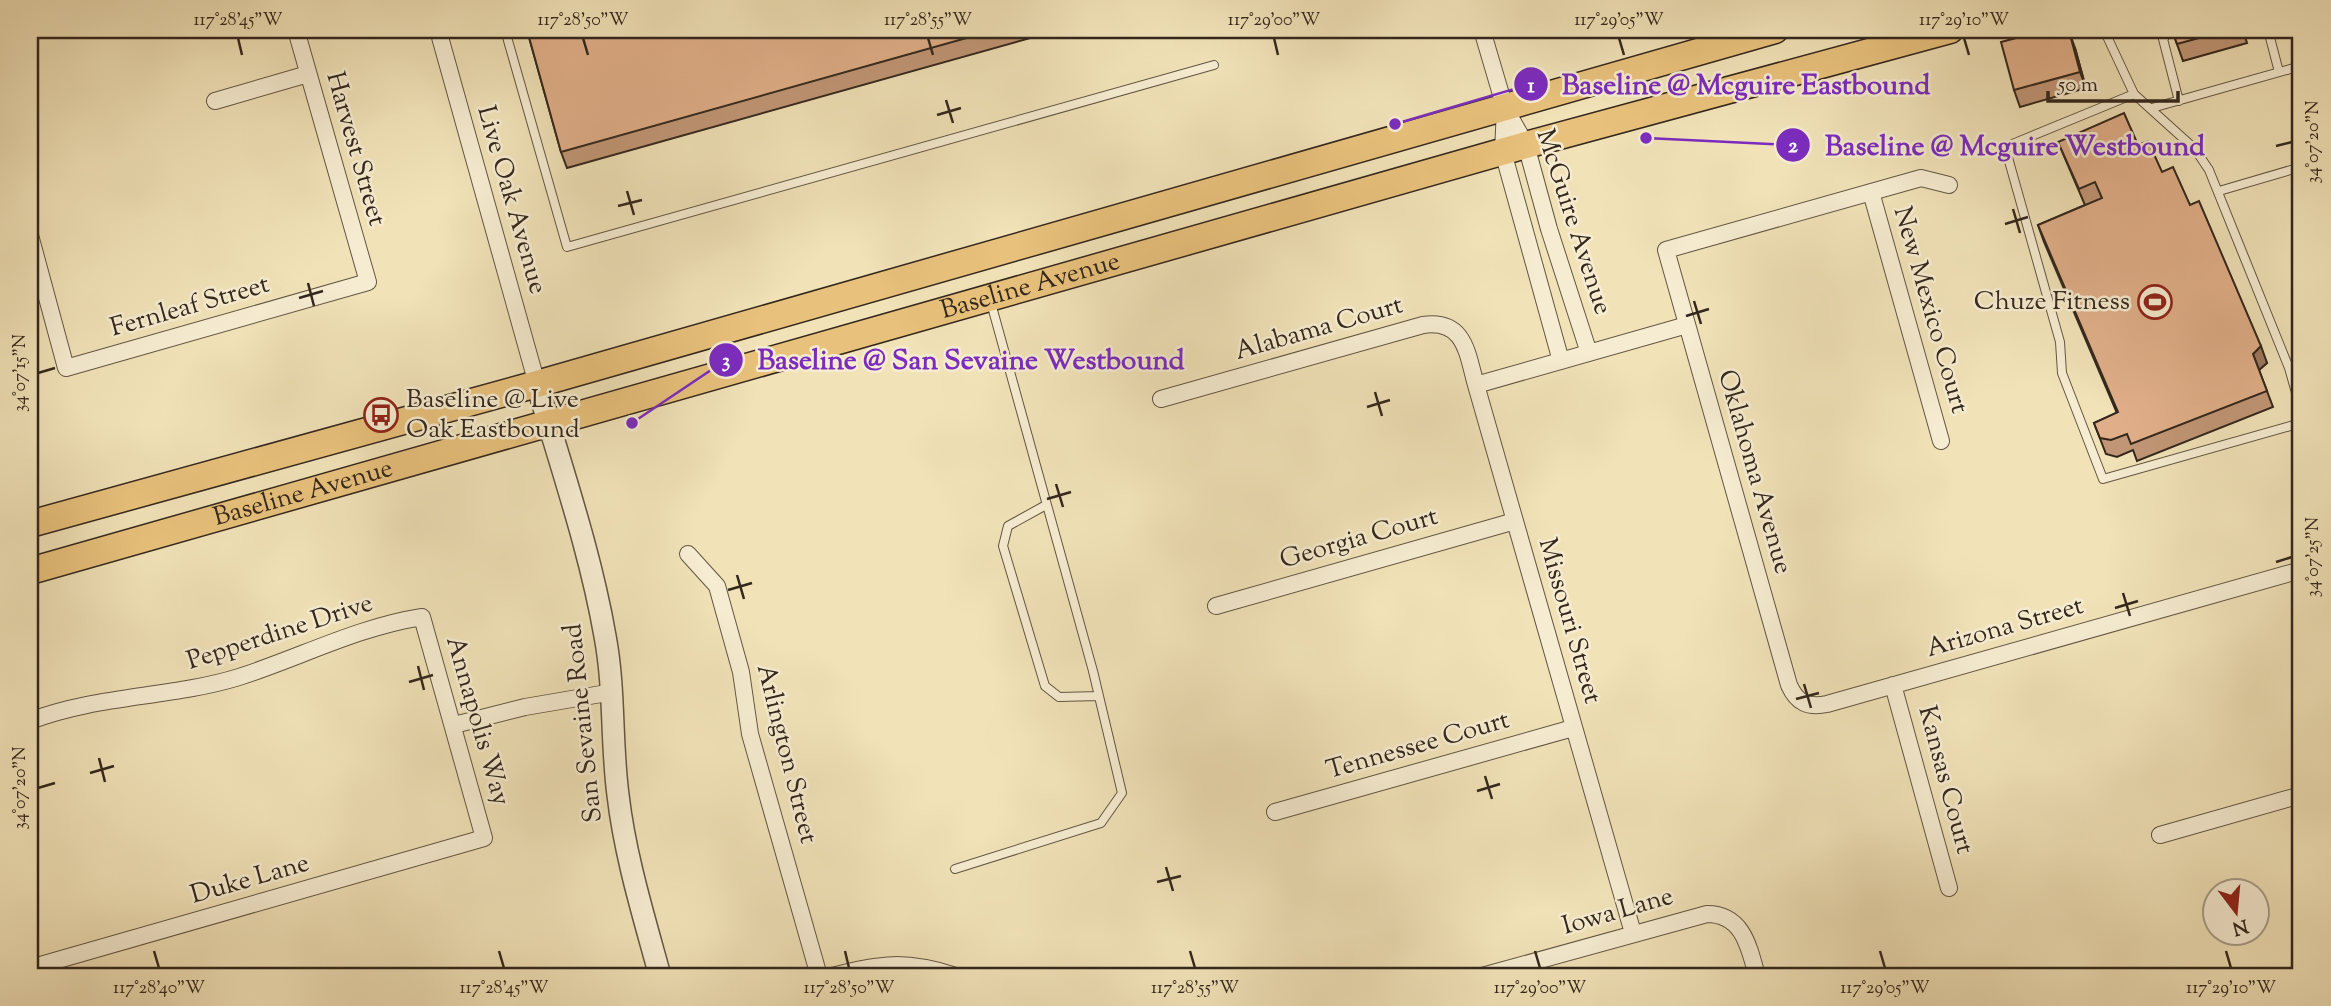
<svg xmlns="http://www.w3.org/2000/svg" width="2331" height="1006" viewBox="0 0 2331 1006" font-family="'Sorts Mill Goudy',serif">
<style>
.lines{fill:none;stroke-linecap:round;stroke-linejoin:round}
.service-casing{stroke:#625643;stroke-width:10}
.minor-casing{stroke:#625643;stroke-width:18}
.tertiary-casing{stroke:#625643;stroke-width:24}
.primary-casing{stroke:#33271c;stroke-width:29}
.service{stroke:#f6ecd1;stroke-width:8}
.minor{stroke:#f6ecd1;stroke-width:16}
.tertiary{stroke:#f6ecd1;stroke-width:21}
.primary{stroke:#e8c17c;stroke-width:26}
.wall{fill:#c19676;stroke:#33271c;stroke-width:2}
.shaded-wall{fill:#9d7a60;stroke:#33271c;stroke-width:2}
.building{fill:#e0af89;stroke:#33271c;stroke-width:2}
.ticks{fill:none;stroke:#33271c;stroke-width:2.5}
.labels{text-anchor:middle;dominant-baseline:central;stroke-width:5;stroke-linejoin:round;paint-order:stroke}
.street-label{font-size:26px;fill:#33271c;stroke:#f6ecd1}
.poi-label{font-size:26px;fill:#33271c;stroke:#f6ecd1;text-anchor:end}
.leader{fill:none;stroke:#7b2cbf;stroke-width:2.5}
.callout-dot{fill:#7b2cbf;stroke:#f6ecd1;stroke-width:2.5}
.mark-label{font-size:21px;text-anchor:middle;font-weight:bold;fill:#fff}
.callout-label{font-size:28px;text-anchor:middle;font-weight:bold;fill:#7b2cbf;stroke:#f6ecd1;stroke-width:5;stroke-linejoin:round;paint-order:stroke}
.neatline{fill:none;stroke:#33271c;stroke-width:2.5}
.ticks-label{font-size:18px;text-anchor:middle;fill:#33271c}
</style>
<rect width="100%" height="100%" fill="#f1e2b8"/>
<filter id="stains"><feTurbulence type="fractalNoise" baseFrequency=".00286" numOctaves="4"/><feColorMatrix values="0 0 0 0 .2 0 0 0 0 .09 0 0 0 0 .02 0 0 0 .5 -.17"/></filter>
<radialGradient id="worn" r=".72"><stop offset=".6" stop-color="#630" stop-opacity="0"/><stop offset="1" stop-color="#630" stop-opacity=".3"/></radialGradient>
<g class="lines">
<g class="service-casing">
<path id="service" d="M 505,30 L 567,247 L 1214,65
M 2104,30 L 2134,94 L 2195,149 L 2209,170 L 2289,368 L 2301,410
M 2171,30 L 2163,39 L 2179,101
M 2268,30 L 2279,72
M 2134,94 L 2005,147 L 2060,342 L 2062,373 L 2103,479 L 2301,423
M 2152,108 L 2301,66
M 2219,191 L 2301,167
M 2289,368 L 2301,365
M 1046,505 L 1008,526 L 1003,546 L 1045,686 L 1059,697 L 1099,696
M 955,869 L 1101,823 L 1122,793 L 1093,671 L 991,303"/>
</g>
<g class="minor-casing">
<path id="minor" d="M 438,30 L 537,384
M 1482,30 L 1505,108 L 1526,145 L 1549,229 L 1589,353
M 215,101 L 308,74
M 1505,108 L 1503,152 L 1561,361
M 1949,185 L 1921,178 L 1666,250 L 1789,685 C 1797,703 1808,708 1827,704 L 2301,570
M 1871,192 L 1941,441
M 30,235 L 66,368 L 368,282 L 296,30
M 1476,385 L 1687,325
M 1161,399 L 1423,325 C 1465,319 1467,353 1476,385 L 1633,933
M 688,554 L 717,586 L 741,672 L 750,734 L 819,976
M 1216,606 L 1515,521
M 1893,685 L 1949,888
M 30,721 C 97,695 171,698 239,677 C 301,657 358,627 422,617 L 484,838 L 30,968
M 454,725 L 525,707 L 613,692
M 1275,812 L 1573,728
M 2160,835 L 2301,795
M 832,976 C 880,963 907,960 956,976
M 1482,976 L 1707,914 C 1743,914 1749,947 1757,976"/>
</g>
<g class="tertiary-casing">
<path id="tertiary" d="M 537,384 C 561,467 590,550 605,636 C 615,689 611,742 618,795 C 625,856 644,917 660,976"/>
</g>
<g class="primary-casing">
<g id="primary">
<path d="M 30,524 L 537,384 L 1775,30"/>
<path id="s1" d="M 30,571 L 1526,145 L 1950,30"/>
</g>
</g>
<use href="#service" class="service"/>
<use href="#minor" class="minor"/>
<use href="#tertiary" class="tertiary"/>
<use href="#primary" class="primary"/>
</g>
<path class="wall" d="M 527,30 L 1059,30 L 567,168 L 561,152 Z
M 2172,30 L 2243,30 L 2247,43 L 2183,61 Z
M 2075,48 L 2086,88 L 2020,107 L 2014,90 Z
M 2058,142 L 2138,145 L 2190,205 L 2267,363 L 2259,370 L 2273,407 L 2137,461 L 2133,450 L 2117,457 L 2106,454 L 2094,423 L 2117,413 L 2044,242 L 2038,225 L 2085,205 Z"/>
<path class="shaded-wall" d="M 2069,31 L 2075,48 L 2086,88 L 2080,72 Z
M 2261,346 L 2267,363 L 2259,370 L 2253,354 Z"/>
<path class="building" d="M 527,30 L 995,30 L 561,152 Z
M 2047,30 L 2066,30 L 2069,31 L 2080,72 L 2014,90 L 2001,42 Z
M 2172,30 L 2228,30 L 2177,44 Z
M 2124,113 L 2138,145 L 2148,141 L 2162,172 L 2173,167 L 2190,205 L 2199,201 L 2261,346 L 2253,354 L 2267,391 L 2131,444 L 2127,434 L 2111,440 L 2100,438 L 2094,423 L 2118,412 L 2038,225 L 2102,198 L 2095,182 L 2079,189 L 2058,142 Z"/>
<path class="ticks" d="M 238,38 L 242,55M 583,38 L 588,55M 928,38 L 933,55M 1274,38 L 1278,55M 1619,38 L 1624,55M 1964,38 L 1969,55M 946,100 L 953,123M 937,115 L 961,108M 2276,146 L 2292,142M 627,191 L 634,215M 618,206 L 642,200M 2013,209 L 2020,233M 2005,224 L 2028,217M 308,283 L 314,306M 299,298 L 323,291M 1694,301 L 1701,324M 1686,316 L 1709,309M 38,373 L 55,368M 1375,392 L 1382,416M 1367,407 L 1390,400M 1056,484 L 1063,507M 1047,499 L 1071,492M 2276,562 L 2292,557M 737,575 L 744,599M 728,590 L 752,583M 2123,593 L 2130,616M 2115,608 L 2138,601M 418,666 L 424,690M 409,682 L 433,675M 1804,684 L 1811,708M 1796,699 L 1819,693M 99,758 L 105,782M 90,773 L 114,766M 1485,776 L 1492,799M 38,788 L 55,783M 1477,791 L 1500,784M 1166,867 L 1173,891M 1157,882 L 1181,876M 154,951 L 159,968M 499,951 L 504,968M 845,951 L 849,968M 1190,951 L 1195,968M 1535,951 L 1540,968M 1880,951 L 1885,968M 2226,951 L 2231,968"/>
<defs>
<g id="stadium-ring" transform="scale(1.75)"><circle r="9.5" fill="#f6ecd1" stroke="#8f2418" stroke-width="1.5"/><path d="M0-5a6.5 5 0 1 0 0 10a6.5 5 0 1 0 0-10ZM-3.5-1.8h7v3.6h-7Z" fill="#8f2418"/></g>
<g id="bus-ring" transform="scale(1.75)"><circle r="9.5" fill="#f6ecd1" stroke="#8f2418" stroke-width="1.5"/><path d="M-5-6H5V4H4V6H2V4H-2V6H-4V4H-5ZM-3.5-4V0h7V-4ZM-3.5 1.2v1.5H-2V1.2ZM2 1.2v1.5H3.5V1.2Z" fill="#8f2418"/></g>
</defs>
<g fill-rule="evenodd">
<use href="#stadium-ring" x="2155" y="302"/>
<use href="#bus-ring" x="381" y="415"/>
</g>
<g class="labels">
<g class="street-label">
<text transform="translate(355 149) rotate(74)">Harvest Street</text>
<text transform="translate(511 200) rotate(74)">Live Oak Avenue</text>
<text transform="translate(1573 222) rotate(72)">McGuire Avenue</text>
<text stroke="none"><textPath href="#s1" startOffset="1040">Baseline Avenue</textPath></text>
<text transform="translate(190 307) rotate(-16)">Fernleaf Street</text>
<text transform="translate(1930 310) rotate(74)">New Mexico Court</text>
<text transform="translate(1319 329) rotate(-16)">Alabama Court</text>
<text transform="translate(1754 472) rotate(74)">Oklahoma Avenue</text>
<text stroke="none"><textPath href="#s1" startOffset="284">Baseline Avenue</textPath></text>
<text transform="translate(1359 539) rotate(-16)">Georgia Court</text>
<text transform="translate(1569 621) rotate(74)">Missouri Street</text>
<text transform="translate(2005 628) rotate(-16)">Arizona Street</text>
<text transform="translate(280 633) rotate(-18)">Pepperdine Drive</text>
<text transform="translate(477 721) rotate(74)">Annapolis Way</text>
<text transform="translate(584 723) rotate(-96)">San Sevaine Road</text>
<text transform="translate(1418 746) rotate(-16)">Tennessee Court</text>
<text transform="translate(786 754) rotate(76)">Arlington Street</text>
<text transform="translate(1945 780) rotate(75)">Kansas Court</text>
<text transform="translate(250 880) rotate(-16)">Duke Lane</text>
<text transform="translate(1618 912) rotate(-16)">Iowa Lane</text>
</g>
<g class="poi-label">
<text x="2130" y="302">Chuze Fitness</text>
<text x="406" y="400" text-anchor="start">Baseline @ Live<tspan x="406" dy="30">Oak Eastbound</tspan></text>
</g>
</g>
<path class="leader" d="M1395 124L1531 84M1646 138L1793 145M632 423L726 360"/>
<g class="callout-dot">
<circle cx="1395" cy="124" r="7"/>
<circle cx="1646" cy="138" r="7"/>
<circle cx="632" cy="423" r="7"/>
<circle cx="1531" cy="84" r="18"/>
<circle cx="1793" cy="145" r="18"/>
<circle cx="726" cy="360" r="18"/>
</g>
<g class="mark-label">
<text x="1531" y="92">1</text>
<text x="1793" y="152">2</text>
<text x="726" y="367">3</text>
</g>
<g class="callout-label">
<text x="1746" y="94">Baseline @ Mcguire Eastbound</text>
<text x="2015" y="155">Baseline @ Mcguire Westbound</text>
<text x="971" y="369">Baseline @ San Sevaine Westbound</text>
</g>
<rect width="2331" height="1006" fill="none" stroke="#f1e2b8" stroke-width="77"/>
<g transform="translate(2236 912) rotate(164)"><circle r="33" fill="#f6ecd1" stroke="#a89d89" stroke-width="2"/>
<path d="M0-5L12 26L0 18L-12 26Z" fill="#8f2418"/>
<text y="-10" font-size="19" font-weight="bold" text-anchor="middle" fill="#33271c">N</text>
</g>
<path d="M2048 91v10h130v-10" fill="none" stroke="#33271c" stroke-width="3.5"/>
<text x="2058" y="91" font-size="21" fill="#33271c" stroke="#f6ecd1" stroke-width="5" paint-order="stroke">50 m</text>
<rect x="38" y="38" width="2254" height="930" class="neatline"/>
<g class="ticks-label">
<text x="238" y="25">117°28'45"W</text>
<text x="583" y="25">117°28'50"W</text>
<text x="928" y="25">117°28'55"W</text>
<text x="1274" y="25">117°29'00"W</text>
<text x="1619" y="25">117°29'05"W</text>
<text x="1964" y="25">117°29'10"W</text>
<text transform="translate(2312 142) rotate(-90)" y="6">34°07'20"N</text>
<text transform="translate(19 373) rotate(-90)" y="6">34°07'15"N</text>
<text transform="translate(2312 557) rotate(-90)" y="6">34°07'25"N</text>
<text transform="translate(19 788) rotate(-90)" y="6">34°07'20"N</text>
<text x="159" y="993">117°28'40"W</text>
<text x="504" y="993">117°28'45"W</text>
<text x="849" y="993">117°28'50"W</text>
<text x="1195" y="993">117°28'55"W</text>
<text x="1540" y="993">117°29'00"W</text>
<text x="1885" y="993">117°29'05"W</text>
<text x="2231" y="993">117°29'10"W</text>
</g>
<rect width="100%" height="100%" filter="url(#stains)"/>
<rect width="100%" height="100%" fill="url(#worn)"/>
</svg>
